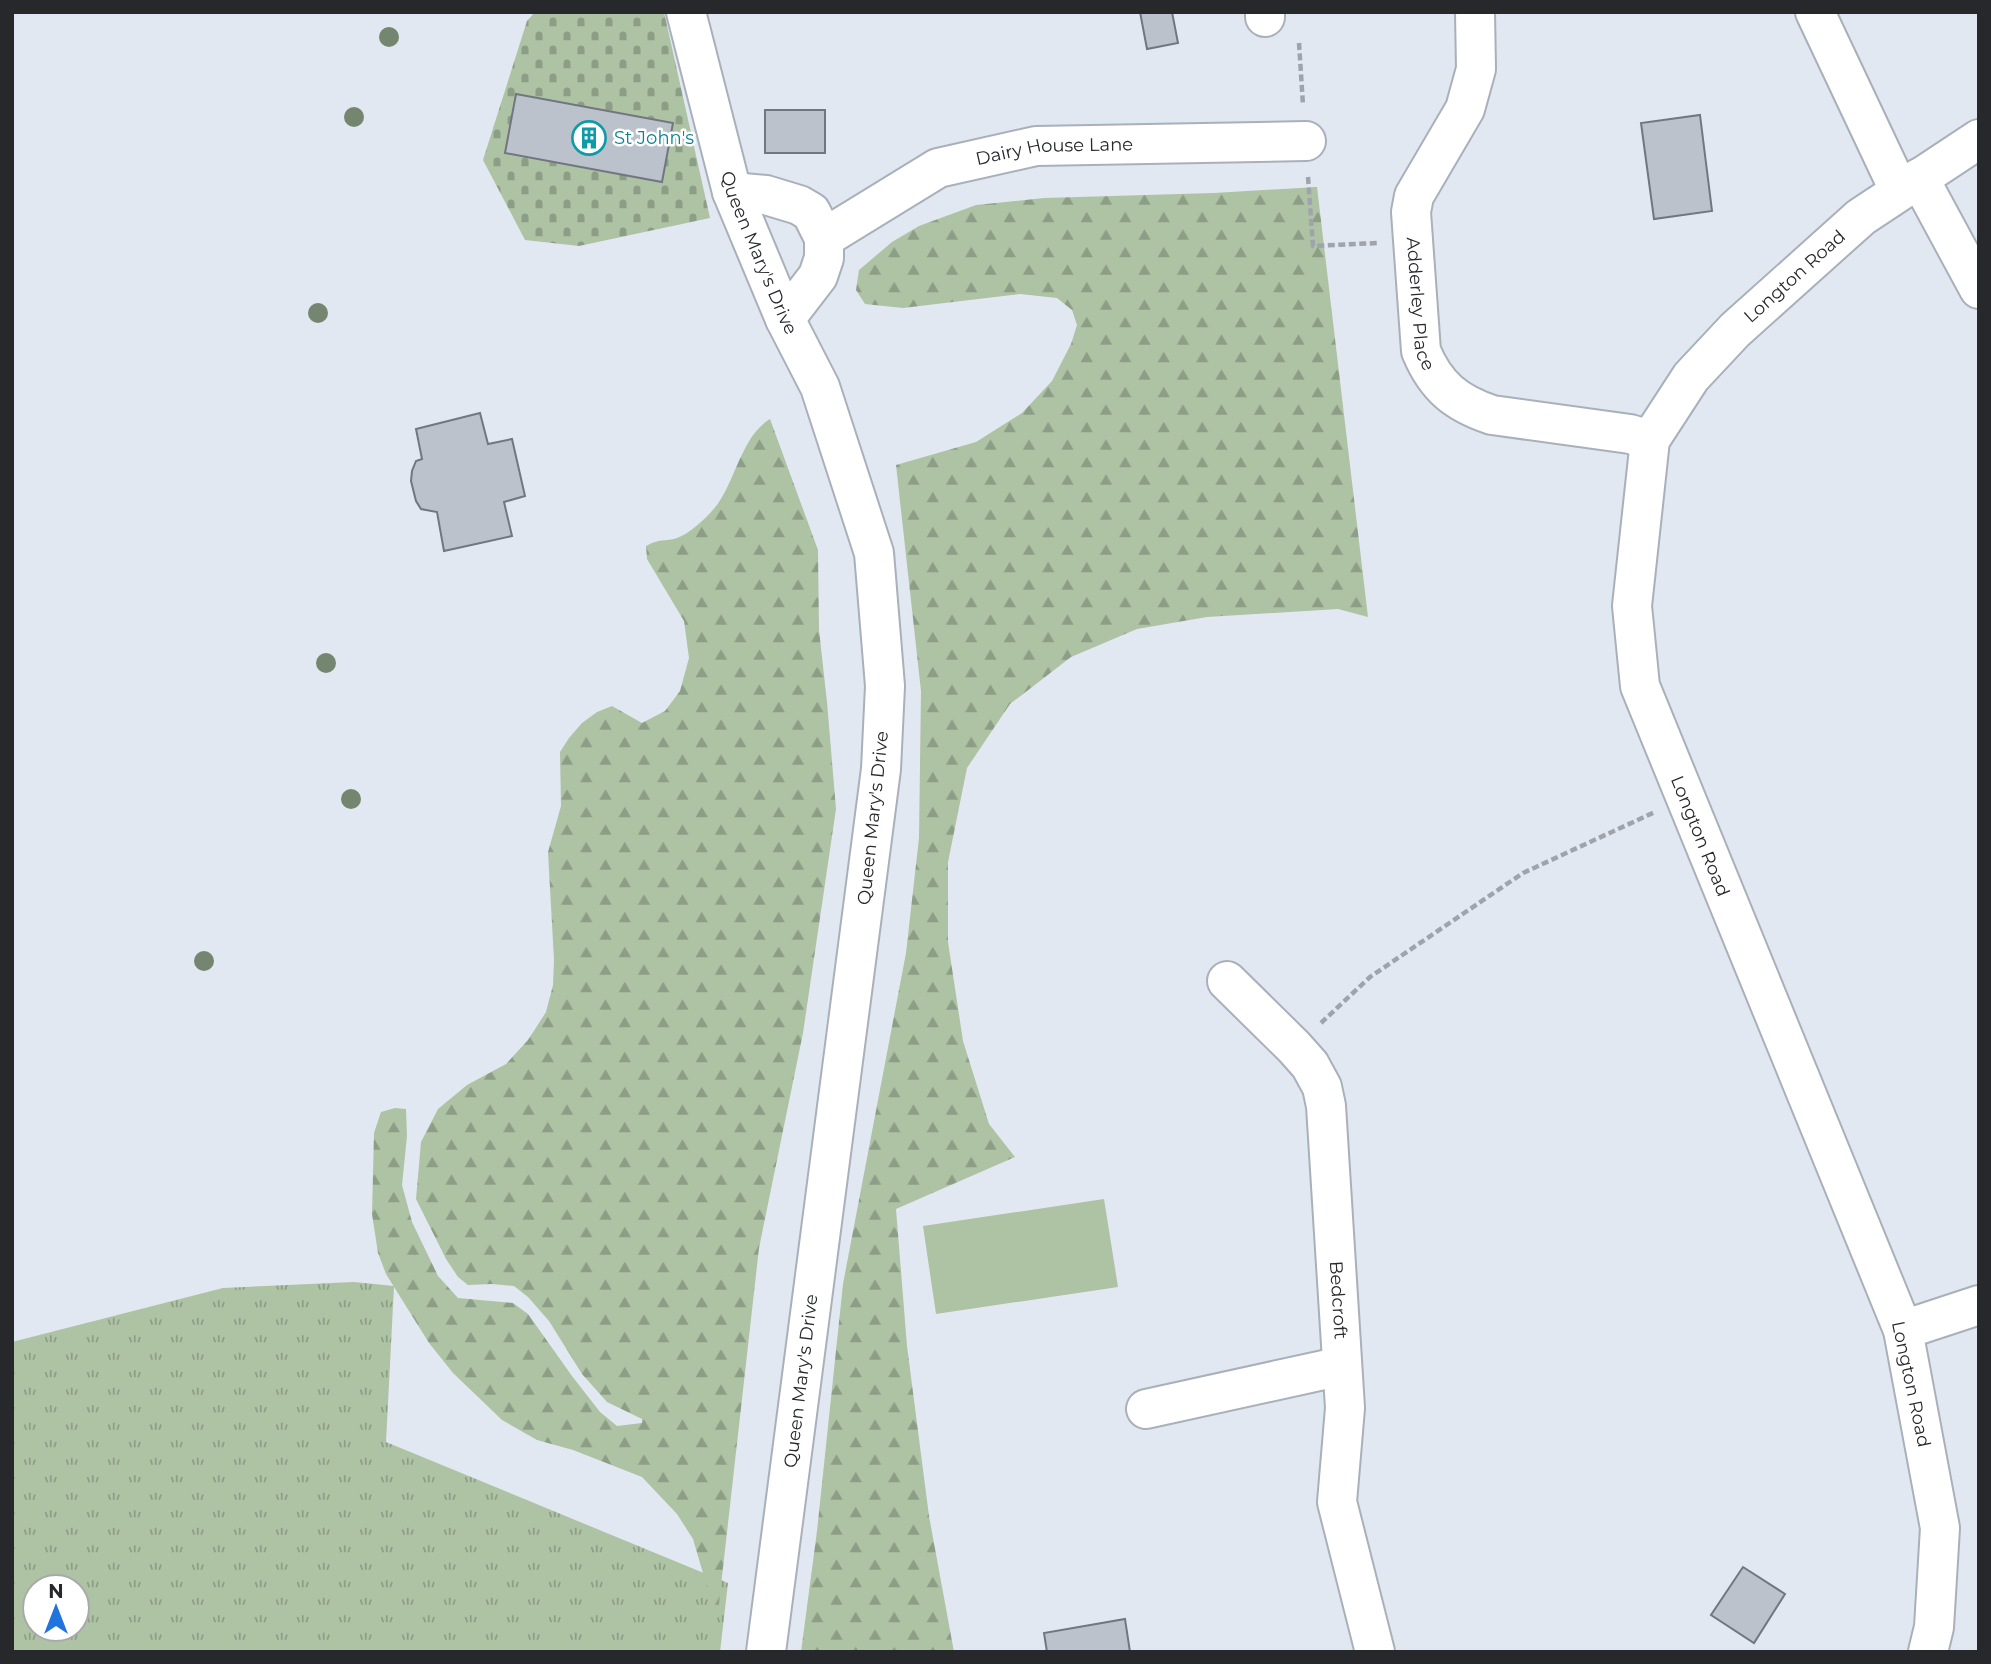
<svg xmlns="http://www.w3.org/2000/svg" width="1991" height="1664" viewBox="0 0 1991 1664" font-family="Montserrat,sans-serif">
<style>
.grass{fill:url(#grass-tufts);fill-rule:evenodd}
.forest{fill:url(#forest-firs)}
.cemetery{fill:url(#cemetery-stones)}
.pitch{fill:#aec2a4}
.building{fill:#bcc2cc;stroke:#717780;stroke-width:2}
.lines{fill:none;stroke-linecap:round;stroke-linejoin:round}
.minor-casing{stroke:#aab0ba;stroke-width:42}
.path{stroke:#9fa4ac;stroke-width:4.5;stroke-dasharray:7 3.5;stroke-linecap:butt}
.minor{stroke:#fff;stroke-width:38}
.tree{fill:#748670}
.labels{text-anchor:middle;dominant-baseline:central;stroke-width:5;stroke-linejoin:round;paint-order:stroke}
.culture-label{font-size:18px;fill:#0d838f;stroke:#fff;text-anchor:start}
.street-label{font-size:18px;fill:#26282c;stroke:#fff}
</style>
<defs>
<pattern id="grass-tufts" width="24" height="20" patternUnits="userSpaceOnUse" patternTransform="scale(1.75)"><rect width="24" height="20" fill="#aec2a4"/><path d="M3 7l-1-3M5 7V3M7 7l1-3M15 17l-1-3M17 17v-4M19 17l1-3" fill="none" stroke="#8d9e86"/></pattern>
<pattern id="forest-firs" width="22" height="20" patternUnits="userSpaceOnUse" patternTransform="scale(1.75)"><rect width="22" height="20" fill="#aec2a4"/><path d="M5 1l3.5 6h-7zM16 11l3.5 6h-7z" fill="#8d9e86"/></pattern>
<pattern id="cemetery-stones" width="16" height="16" patternUnits="userSpaceOnUse" patternTransform="scale(1.75)"><rect width="16" height="16" fill="#aec2a4"/><path d="M2 7V4a2 2 0 0 1 4 0v3zM10 15v-3a2 2 0 0 1 4 0v3z" fill="#8d9e86"/></pattern>
</defs>
<rect width="100%" height="100%" fill="#e1e8f2"/>
<path class="grass" d="M 354,1282 L 394,1286 L 386,1442 L 728,1583 L 720,1652 L 12,1652 L 12,1342 L 223,1288 ZM 35,1587 L 77,1587 L 77,1629 L 35,1629 Z"/>
<path class="forest" d="M 1317,187 L 1368,617 L 1338,609 L 1207,617 L 1137,629 L 1071,657 L 1010,704 L 967,768 L 948,862 L 948,942 L 963,1041 L 989,1124 L 1015,1157 L 896,1209 L 907,1346 L 929,1516 L 954,1652 L 801,1652 L 817,1531 L 843,1284 L 906,953 L 919,838 L 921,691 L 896,465 L 976,442 L 1022,413 L 1052,381 L 1071,344 L 1077,325 L 1072,310 L 1057,298 L 1020,294 L 903,308 L 865,304 L 856,290 L 859,270 L 892,242 L 919,226 L 976,205 L 1044,198 L 1214,193 Z
M 770,419 L 818,550 L 819,630 L 827,702 L 836,809 L 803,1033 L 759,1248 L 717,1621 L 693,1539 L 677,1514 L 642,1477 L 573,1450 L 537,1440 L 502,1420 L 453,1373 L 429,1343 L 386,1274 L 378,1253 L 372,1214 L 374,1133 L 381,1112 L 395,1108 L 406,1109 L 407,1136 L 402,1185 L 412,1222 L 438,1276 L 458,1298 L 513,1303 L 528,1314 L 572,1376 L 600,1412 L 617,1426 L 642,1423 L 642,1419 L 607,1402 L 582,1374 L 549,1321 L 528,1297 L 514,1286 L 492,1284 L 468,1285 L 458,1277 L 446,1259 L 416,1199 L 421,1142 L 438,1109 L 467,1085 L 506,1064 L 528,1040 L 546,1012 L 553,985 L 554,960 L 548,852 L 561,806 L 560,752 L 569,738 L 582,723 L 597,712 L 612,706 L 642,723 L 665,711 L 680,691 L 689,658 L 684,621 L 647,559 L 646,546 C 660,538 665,542 677,538 C 691,533 711,514 719,502 C 736,477 743,435 770,419 Z"/>
<path class="cemetery" d="M 535,12 L 664,12 L 710,218 L 579,246 L 525,240 L 483,160 L 527,21 Z"/>
<path class="pitch" d="M 1104,1199 L 1118,1287 L 936,1314 L 923,1226 Z"/>
<path class="building" d="M 1140,12 L 1172,12 L 1178,43 L 1147,49 Z
M 516,94 L 673,123 L 662,182 L 505,153 Z
M 765,110 L 825,110 L 825,153 L 765,153 Z
M 1700,115 L 1712,211 L 1654,219 L 1641,123 Z
M 480,413 L 488,444 L 512,439 L 525,496 L 504,502 L 512,536 L 444,551 L 437,512 L 421,509 L 416,501 L 411,481 L 412,471 L 416,461 L 422,459 L 416,429 Z
M 1743,1567 L 1785,1594 L 1754,1643 L 1711,1615 Z
M 1125,1619 L 1130,1652 L 1047,1652 L 1044,1633 Z"/>
<g class="lines">
<g class="minor-casing">
<g id="minor">
<path id="s1" d="M 686,12 L 732,192 L 785,319 L 820,387 L 874,553 L 885,686 L 881,769 L 766,1652"/>
<path id="s2" d="M 1475,12 L 1476,69 L 1465,109 L 1414,196 L 1411,212 L 1421,351 C 1436,387 1456,403 1492,415 L 1630,434 L 1650,440"/>
<path d="M 1815,12 L 1899,190"/>
<path d="M 1265,17 L 1265,12"/>
<path d="M 1919,178 L 1979,289"/>
<path d="M 732,192 L 766,195 L 799,205 L 811,212 L 824,238 L 824,258 L 818,276 L 785,319"/>
<path id="s3" d="M 824,238 L 938,168 L 1036,146 L 1306,141"/>
<path id="s4" d="M 1227,981 L 1294,1047 L 1310,1065 L 1322,1087 L 1326,1106 L 1345,1408 L 1337,1502 L 1375,1652"/>
<path d="M 1903,1330 L 1979,1305"/>
<path d="M 1146,1409 L 1342,1366"/>
<path id="s5" d="M 1928,1652 L 1934,1627 L 1940,1528 L 1903,1330 L 1640,686 L 1632,606 L 1650,440 L 1691,377 L 1735,330 L 1861,217 L 1979,139"/>
</g>
</g>
<path class="path" d="M 1299,43 L 1303,105
M 1308,177 L 1313,246 L 1378,243
M 1321,1023 L 1370,977 L 1523,873 L 1655,812"/>
<use href="#minor" class="minor"/>
</g>
<g class="tree">
<circle cx="389" cy="37" r="10"/>
<circle cx="354" cy="117" r="10"/>
<circle cx="318" cy="313" r="10"/>
<circle cx="326" cy="663" r="10"/>
<circle cx="351" cy="799" r="10"/>
<circle cx="204" cy="961" r="10"/>
</g>
<defs>
<g id="building-ring" transform="scale(1.75)"><circle r="9.5" fill="#fff" stroke="#0f9aa8" stroke-width="1.5"/><path d="M-4-6H4V6H1V3H-1V6H-4ZM-2.5-4.3h1.7v1.8h-1.7ZM.8-4.3h1.7v1.8H.8ZM-2.5-1h1.7V.8h-1.7ZM.8-1h1.7V.8H.8Z" fill="#0f9aa8"/></g>
</defs>
<g fill-rule="evenodd">
<use href="#building-ring" x="589" y="138"/>
</g>
<g class="labels">
<g class="culture-label">
<text x="614" y="138">St John's</text>
</g>
<g class="street-label">
<text stroke="none"><textPath href="#s3" startOffset="252">Dairy House Lane</textPath></text>
<text stroke="none"><textPath href="#s1" startOffset="252">Queen Mary's Drive</textPath></text>
<text stroke="none"><textPath href="#s5" startOffset="1489">Longton Road</textPath></text>
<text stroke="none"><textPath href="#s2" startOffset="308">Adderley Place</textPath></text>
<text transform="translate(873 818) rotate(-84)">Queen Mary's Drive</text>
<text transform="translate(1700 836) rotate(68)">Longton Road</text>
<text stroke="none"><textPath href="#s4" startOffset="357">Bedcroft</textPath></text>
<text transform="translate(801 1381) rotate(-83)">Queen Mary's Drive</text>
<text transform="translate(1911 1384) rotate(78)">Longton Road</text>
</g>
</g>
<rect width="1991" height="1664" fill="none" stroke="#26282c" stroke-width="28"/>
<g transform="translate(56 1608)"><circle r="33" fill="#ffffff" stroke="#a8a9ab" stroke-width="2"/>
<path d="M0-5L12 26L0 18L-12 26Z" fill="#2173dd"/>
<text y="-10" font-size="19" font-weight="bold" text-anchor="middle" fill="#26282c">N</text>
</g>
</svg>
